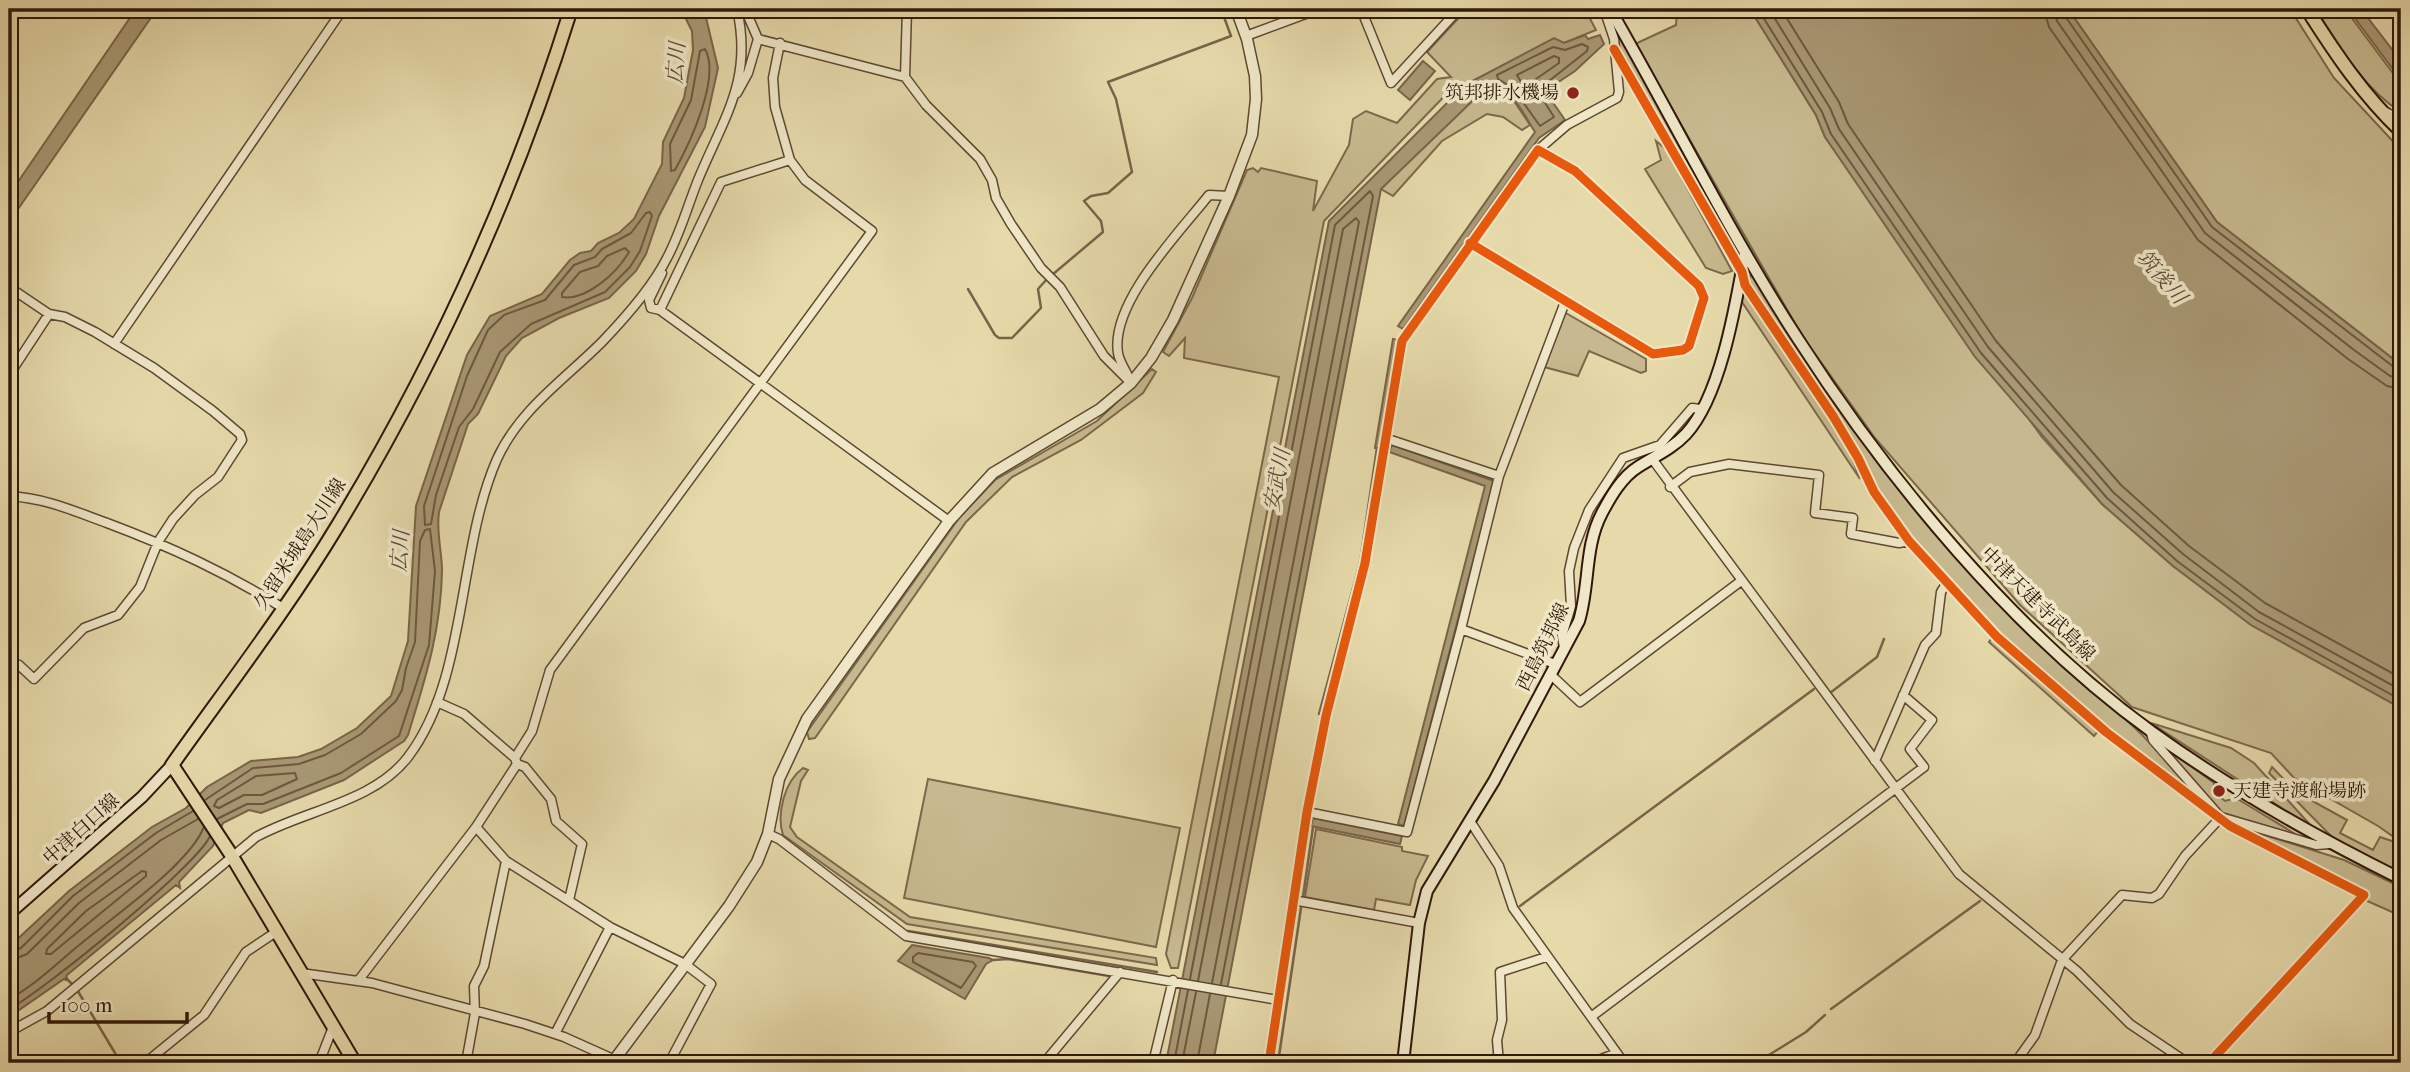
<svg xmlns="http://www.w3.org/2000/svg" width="2410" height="1072" viewBox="0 0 2410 1072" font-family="'IM FELL French Canon','Noto Serif JP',serif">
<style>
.green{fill:#c7b98f;stroke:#7c684c;stroke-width:2}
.water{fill:#a89874;stroke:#786449;stroke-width:2}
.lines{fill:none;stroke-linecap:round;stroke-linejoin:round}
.shore{stroke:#6c583e;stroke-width:2}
.stream{stroke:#786449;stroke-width:2.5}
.minor-casing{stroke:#5e4832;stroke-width:11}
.tertiary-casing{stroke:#5e4832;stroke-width:13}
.secondary-casing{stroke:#301709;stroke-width:14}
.primary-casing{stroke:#301709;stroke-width:16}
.minor{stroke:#efe7c8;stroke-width:8}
.tertiary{stroke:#efe7c8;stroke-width:10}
.secondary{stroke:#efe7c8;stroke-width:10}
.primary{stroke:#e6daab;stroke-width:12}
.cycleway-casing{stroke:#efe7c8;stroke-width:13}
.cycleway{stroke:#e8590c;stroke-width:9}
.poi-dot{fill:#8f2418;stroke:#efe7c8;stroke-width:2.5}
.labels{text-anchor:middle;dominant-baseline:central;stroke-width:7;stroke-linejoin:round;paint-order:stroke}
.poi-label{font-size:19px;fill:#301709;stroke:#efe7c8;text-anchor:end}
.street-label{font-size:19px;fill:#301709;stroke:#efe7c8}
.water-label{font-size:21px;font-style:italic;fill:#604b34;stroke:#efe7c8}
</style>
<rect width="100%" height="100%" fill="#e6daab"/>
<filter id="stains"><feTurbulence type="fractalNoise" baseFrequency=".00286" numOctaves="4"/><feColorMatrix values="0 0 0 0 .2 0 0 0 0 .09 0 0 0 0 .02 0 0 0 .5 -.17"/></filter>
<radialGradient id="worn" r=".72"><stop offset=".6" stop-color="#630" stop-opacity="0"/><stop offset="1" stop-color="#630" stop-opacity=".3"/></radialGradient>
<path class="green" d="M 1467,9 L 1585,9 L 1596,30 L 1564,43 L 1554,39 L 1465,85 L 1458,82 L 1324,221 L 1178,968 L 1171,968 L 1166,954 L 1279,377 L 1184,358 L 1185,338 L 1169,356 L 1163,352 L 1192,298 L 1247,170 L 1253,168 L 1258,172 L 1261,168 L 1317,181 L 1313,211 L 1349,145 L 1353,119 L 1366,111 L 1397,123 L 1437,79 L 1451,77 L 1427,52 Z
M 1677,9 L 1750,9 L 1816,115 L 1825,137 L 2042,437 L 2102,504 L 2173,566 L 2251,625 L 2401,708 L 2401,842 L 2378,826 L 2294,778 L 2271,753 L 2132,707 L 2020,605 L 1875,438 L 1801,334 L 1635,44 L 1676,25 Z
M 2068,9 L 2290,9 L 2334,78 L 2401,150 L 2401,365 L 2217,222 Z
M 2316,9 L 2345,9 L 2401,84 L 2401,112 C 2363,88 2339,46 2316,9 Z
M 1616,30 L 1732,239 L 1731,243 L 1720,231 L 1620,50 Z
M 1496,86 L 1508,92 L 1530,125 L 1522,130 L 1503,117 L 1487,114 L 1442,141 L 1393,196 L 1381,189 L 1475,95 L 1487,87 Z
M 1656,141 L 1666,149 L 1732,271 L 1723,274 L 1706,268 L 1645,169 L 1661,160 Z
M 1751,273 C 1824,395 1908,508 2006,611 C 2046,653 2093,689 2136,729 C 2159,751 2179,776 2201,799 L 2107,726 L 1995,631 L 1912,538 L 1876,490 L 1853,439 L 1748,283 Z
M 1744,290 L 1846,443 L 1860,479 L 1742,302 Z
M 1564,312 L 1646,359 L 1646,371 L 1641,373 L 1589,351 L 1578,376 L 1544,367 Z
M 1152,369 L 1156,372 L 1143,393 L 1081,440 L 1012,477 L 966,522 L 815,738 L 809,739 L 807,732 L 959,518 L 995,480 L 1097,421 Z
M 1992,637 L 2098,731 L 2094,736 L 1989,642 Z
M 2151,723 L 2231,748 L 2254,763 L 2314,829 Z
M 2165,747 L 2214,783 L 2214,792 L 2225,801 L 2236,798 L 2297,835 L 2223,813 Z
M 2272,767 L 2296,792 L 2347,820 L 2340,833 L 2373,850 L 2380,837 L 2401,844 L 2401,873 L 2335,840 L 2269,773 Z
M 803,768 L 808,770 L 801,781 L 790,827 L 797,837 L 910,917 L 1156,958 L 1157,965 L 907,924 L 783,835 C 776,813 785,781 803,768 Z
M 928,779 L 1180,828 L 1156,947 L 904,898 Z
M 2239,827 L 2344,860 L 2401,887 L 2401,916 L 2367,901 L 2368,896 L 2344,879 L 2322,872 Z
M 1316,829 L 1402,847 L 1402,851 L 1428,856 L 1416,880 L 1410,905 L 1376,899 L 1374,910 L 1305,897 Z"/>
<path class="water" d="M 136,9 L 157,9 L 9,222 L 9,195 Z
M 681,9 L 704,9 L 718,68 L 705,127 L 659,216 L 646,254 L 636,271 L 609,298 L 559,318 L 522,338 L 506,356 L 478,414 L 468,424 L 439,512 C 436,532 442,551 442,571 C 441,631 425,680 408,735 L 404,741 L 344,780 L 261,813 L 249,810 L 223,823 L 213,846 L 179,882 L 180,888 L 176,885 L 67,975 L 66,980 L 64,979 L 9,1017 L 9,947 L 69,891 L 152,827 L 186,808 L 207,787 L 251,761 L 298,757 L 321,749 L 357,728 L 391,696 L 408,641 L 416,506 L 467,355 L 490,316 L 542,294 L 570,260 L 580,253 L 591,251 L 598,243 L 619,233 L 634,219 L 662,164 L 663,142 L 684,98 L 693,50 L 692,31 Z
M 1750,9 L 2068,9 L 2217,222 L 2401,365 L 2401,708 L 2251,625 L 2173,566 L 2102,504 L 1975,357 L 1825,137 L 1816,115 Z
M 2348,9 L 2361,9 L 2401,61 L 2401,80 Z
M 1585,35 L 1588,39 L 1600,35 L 1604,44 L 1575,71 L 1545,91 L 1565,120 L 1539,138 L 1403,329 L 1398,326 L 1535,132 C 1523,114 1512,85 1487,87 L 1381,189 L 1213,1063 L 1166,1063 L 1329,221 L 1465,85 L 1554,38 L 1564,43 Z
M 1423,61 L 1435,71 L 1410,100 L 1398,90 Z
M 1393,339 L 1398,340 L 1381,449 L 1375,448 Z
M 1392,445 L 1494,481 L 1404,826 L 1398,824 L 1485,486 L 1389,452 Z
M 1313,818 L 1402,836 L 1400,844 L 1311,826 Z
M 912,945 L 989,958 L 993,960 L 986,964 L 965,999 L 898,961 Z"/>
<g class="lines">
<path class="shore" d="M 1758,9 L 1822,112 L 1831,134 L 1981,353 L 2107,498 L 2177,561 L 2255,619 L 2401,700
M 1769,9 L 1830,108 L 1839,129 L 1988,347 L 2113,492 L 2183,554 L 2259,612 L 2401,690
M 1781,9 L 1839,102 L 1848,124 L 1996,341 L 2121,485 L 2189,546 L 2265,603 L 2401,678
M 2044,9 L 2049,27 L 2198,240 L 2348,359 L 2387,386 L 2401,389
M 2054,9 L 2057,21 L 2205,233 L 2354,350 L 2390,376 L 2401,379
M 2063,9 L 2065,16 L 2212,227 L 2395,368 L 2401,370
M 1582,44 L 1588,47 L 1587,51 L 1540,88 L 1540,95 L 1554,117 L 1540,126 L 1513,88 L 1498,79 L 1497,75 L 1553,47 L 1565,50 Z
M 705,49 C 721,77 690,143 675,170 L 671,171 L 670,144 L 691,100 L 700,51 Z
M 1554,56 L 1559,58 L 1559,63 L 1536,79 L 1530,89 L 1525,89 L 1517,75 Z
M 646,213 L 650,212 L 652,216 L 640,251 L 630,267 L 605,292 L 531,324 L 500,352 L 473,409 L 459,427 L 436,495 L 431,524 L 425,525 L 424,506 L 467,376 L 488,330 L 504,315 L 545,300 L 574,265 L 595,257 L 602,249 L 631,233 Z
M 625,248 L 629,252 C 617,273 586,301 562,297 L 562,293 L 580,272 L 598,266 L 607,256 Z
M 295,773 L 297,779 L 262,795 L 244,795 L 219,808 L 214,806 L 217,800 L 256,776 Z
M 205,800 L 253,768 L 299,764 L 325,755 L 361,734 L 396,701 L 402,690 L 406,668 L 415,642 L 420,541 L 425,530 L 430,529 L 435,571 L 429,645 L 399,736 L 341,773 L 263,804 L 247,804 L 217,819
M 142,871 L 146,872 L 146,876 L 51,954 L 46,954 L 47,949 L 86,911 Z
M 9,953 L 21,948 L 73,896 L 156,833 L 193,811
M 918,953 L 973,962 L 976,966 L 961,988 L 913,962 L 913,957 Z
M 9,961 L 27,954 L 79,903 L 161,840 L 198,819
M 1190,979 L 1335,225 L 1370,191 L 1373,196 L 1221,984
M 1198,981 L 1343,229 L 1356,218 L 1359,222 L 1212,983
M 9,999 C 34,986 56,964 78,946 C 111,918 188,866 204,827
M 9,1009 C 41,993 198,865 210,836
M 1174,1063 L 1188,990
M 1182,1063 L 1196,992
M 1197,1063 L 1210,994"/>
<path class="stream" d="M 1472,250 L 1559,302
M 1052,275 L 1103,232 L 1101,221 L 1084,201 L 1091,196 L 1108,193 L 1132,172 L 1116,99 L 1108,82 L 1231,36 L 1221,9
M 968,289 L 995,335 L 999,338 L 1012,338 L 1041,308 L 1038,289 L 1047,279
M 1569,308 L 1650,356
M 1664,356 L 1674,356
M 1830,693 L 1877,657 L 1884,639
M 1319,714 L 1360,562 L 1377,448
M 1303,897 L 1313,827
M 1520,906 L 1814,689
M 908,931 L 1157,972
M 993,960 L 1008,959 L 1109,976
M 66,978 L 76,988 L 121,1063
M 1831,1009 L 1980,901
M 1278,1063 L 1301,908
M 1756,1063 L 1806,1032 L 1825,1015"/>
<g class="minor-casing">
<path id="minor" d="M 907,9 L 905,77 L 926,105 L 980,159 L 992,180 L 996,198 L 1011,224 L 1041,268 L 1060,287 L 1104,356 L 1131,383
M 1361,9 L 1391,83 L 1459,9
M 1246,36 L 1319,9
M 758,39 L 905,77
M 1614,49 L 1742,272 L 1745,285 L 1833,416 L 1858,458 L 1874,492 L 1909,541 L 1997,637 L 2106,732 L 2230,826 L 2364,895 L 2209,1063
M 737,93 L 748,73 L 758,39 L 745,9
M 2386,112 L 2401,120
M 1538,150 L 1567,125 L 1617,98 L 1619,92 L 1614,39 L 1607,18 L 1609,9
M 662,273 L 649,300 L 651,308 L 660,310 L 949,521
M 9,287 L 49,314 L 65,317 L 95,332 L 154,368 L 213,411 L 240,434 L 242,440 L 218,477 L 195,495 L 173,519 L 158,542 L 140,587 L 118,615 L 84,628 L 34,679 L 19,665 L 9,677
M 660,310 L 721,182 L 790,160
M 114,344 L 343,9
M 9,375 L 49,314
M 1129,378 C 1126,371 1119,361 1118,353 C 1110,303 1179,233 1209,195 L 1229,196
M 1388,439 L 1499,476
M 1653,460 L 1959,874 L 2077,971 L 2130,1024 L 2188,1063
M 1670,487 L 1690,472 L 1729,464 L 1819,475 L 1815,513 L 1853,518 L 1851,534 L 1899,543 L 1909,541
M 9,496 C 45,498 74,511 107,523 C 171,547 225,572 283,608
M 1564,648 L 1562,636 L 1571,606 L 1569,571 L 1574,548 L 1589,510 L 1623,458 L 1660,445 L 1692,408 L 1701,409
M 1555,664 L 1461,629 L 1499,476 L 1565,302
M 1550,674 L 1580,702 L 1741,581
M 437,702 L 464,714 L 515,758 L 517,764 L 476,827 L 506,861 L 484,966 L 474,986 L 475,1013 L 466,1063
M 2150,730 L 2153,740 L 2215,811
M 515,758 L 532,731 L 550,670 L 872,231 L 805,180 L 790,160 L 775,107 L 773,78 L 780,43
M 1875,761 L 1925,645 L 1936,633 L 1941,592 L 1946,584
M 517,764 L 525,767 L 551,799 L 556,821 L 582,844 L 569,900
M 1307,812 L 1407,832 L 1461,629
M 2224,818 L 2316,845 L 2330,844
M 1470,821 L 1499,866 L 1513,908 L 1624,1063
M 768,834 L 779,839 L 906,936 L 1278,1000
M 506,861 L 610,927 L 685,964 L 711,984 L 669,1063
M 1293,900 L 1419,923
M 301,973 L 372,983 L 525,1024 L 564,1037 L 622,1063
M 358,981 L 476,827
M 1591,1017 L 1924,767 L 1910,749 L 1932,720 L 1903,695
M 9,1032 L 47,1011 L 256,837 C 305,810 374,802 408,757 C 468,678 457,550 497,459 C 520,409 564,380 602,342 C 625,318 652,288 667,258 C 680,234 688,205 698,180 C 724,117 753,80 737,9
M 555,1034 L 610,927
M 145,1063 L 204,1015 L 246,952 L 276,932
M 319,1063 L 333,1027
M 1044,1063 L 1120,972
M 1153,1063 L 1173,980
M 1269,1063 L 1307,812 L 1326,716 L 1365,563 L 1402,341 L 1538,150 L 1575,171 L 1699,286 L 1704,298 L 1689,346 L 1683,350 L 1653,354 L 1470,243
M 1499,1063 L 1497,1040 L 1502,1020 L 1500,972 L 1546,957
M 1591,1063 L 1617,1053
M 2015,1063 L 2035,1035 L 2062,960 L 2122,895 L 2152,898 L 2159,894 L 2185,856 L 2221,817"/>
</g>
<g class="tertiary-casing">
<path id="tertiary" d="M 612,1063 L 729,906 L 757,862 L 768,834 L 779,779 L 807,719 L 949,521 L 993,473 L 1100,409 L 1131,383 L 1151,358 L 1173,320 L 1229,196 L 1252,135 L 1256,99 L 1255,76 L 1247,39 L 1236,9"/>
</g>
<g class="secondary-casing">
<path id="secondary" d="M 1610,9 C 1673,118 1729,233 1798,339 C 1890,482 2014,632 2152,732 C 2231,789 2314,836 2401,879
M 9,914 L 142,797 L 172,765
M 1403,1063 L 1419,923 L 1427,891 L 1494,781 L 1579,621 C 1590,585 1584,547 1602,513 C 1611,496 1622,477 1638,467 C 1655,456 1672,449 1686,434 C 1721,396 1736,303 1745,253"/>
</g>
<g class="primary-casing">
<path id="primary" d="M 2307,9 C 2335,53 2363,95 2401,131
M 355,1063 L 230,853 L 172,765 C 228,686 288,608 338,525 C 436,363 515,189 571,9"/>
</g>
<use href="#minor" class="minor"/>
<use href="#tertiary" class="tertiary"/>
<use href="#secondary" class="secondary"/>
<use href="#primary" class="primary"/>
<g class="cycleway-casing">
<path id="cycleway" d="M 1614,49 L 1742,272 L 1745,285 L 1833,416 L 1858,458 L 1874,492 L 1909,541 L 1997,637 L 2106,732 L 2230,826 L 2364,895 L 2209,1063
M 1269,1063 L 1307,812 L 1326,716 L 1365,563 L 1402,341 L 1538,150 L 1575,171 L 1699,286 L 1704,298 L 1689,346 L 1683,350 L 1653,354 L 1470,243"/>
</g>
<use href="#cycleway" class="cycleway"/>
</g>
<g class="poi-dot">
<circle cx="1573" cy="93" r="7"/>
<circle cx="2219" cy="791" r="7"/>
</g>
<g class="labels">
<g class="poi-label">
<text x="1559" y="93">筑邦排水機場</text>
<text x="2233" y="791" text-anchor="start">天建寺渡船場跡</text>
</g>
<g class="street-label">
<text transform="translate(300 544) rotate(-57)">久留米城島大川線</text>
<text transform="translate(2038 604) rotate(45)">中津天建寺武島線</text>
<text transform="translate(1543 647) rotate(-64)">西島筑邦線</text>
<text transform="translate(81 829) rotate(-42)">中津白口線</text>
</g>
<g class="water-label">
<text transform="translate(676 63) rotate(-86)">広川</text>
<text transform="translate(2162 277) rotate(49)">筑後川</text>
<text transform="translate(1277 480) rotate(-79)">安武川</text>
<text transform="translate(400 551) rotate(-86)">広川</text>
</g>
</g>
<rect width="2410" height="1072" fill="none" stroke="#e6daab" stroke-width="35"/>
<rect x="10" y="10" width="2389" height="1051" fill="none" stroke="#301709" stroke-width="3.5"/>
<rect x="18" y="18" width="2375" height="1037" fill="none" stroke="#301709" stroke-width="2"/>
<path d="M49 1012v10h138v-10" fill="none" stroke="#301709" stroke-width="3.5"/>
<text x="60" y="1012" font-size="21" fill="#301709" stroke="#efe7c8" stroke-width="5" paint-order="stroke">100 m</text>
<rect width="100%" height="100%" filter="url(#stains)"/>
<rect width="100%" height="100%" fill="url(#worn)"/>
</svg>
